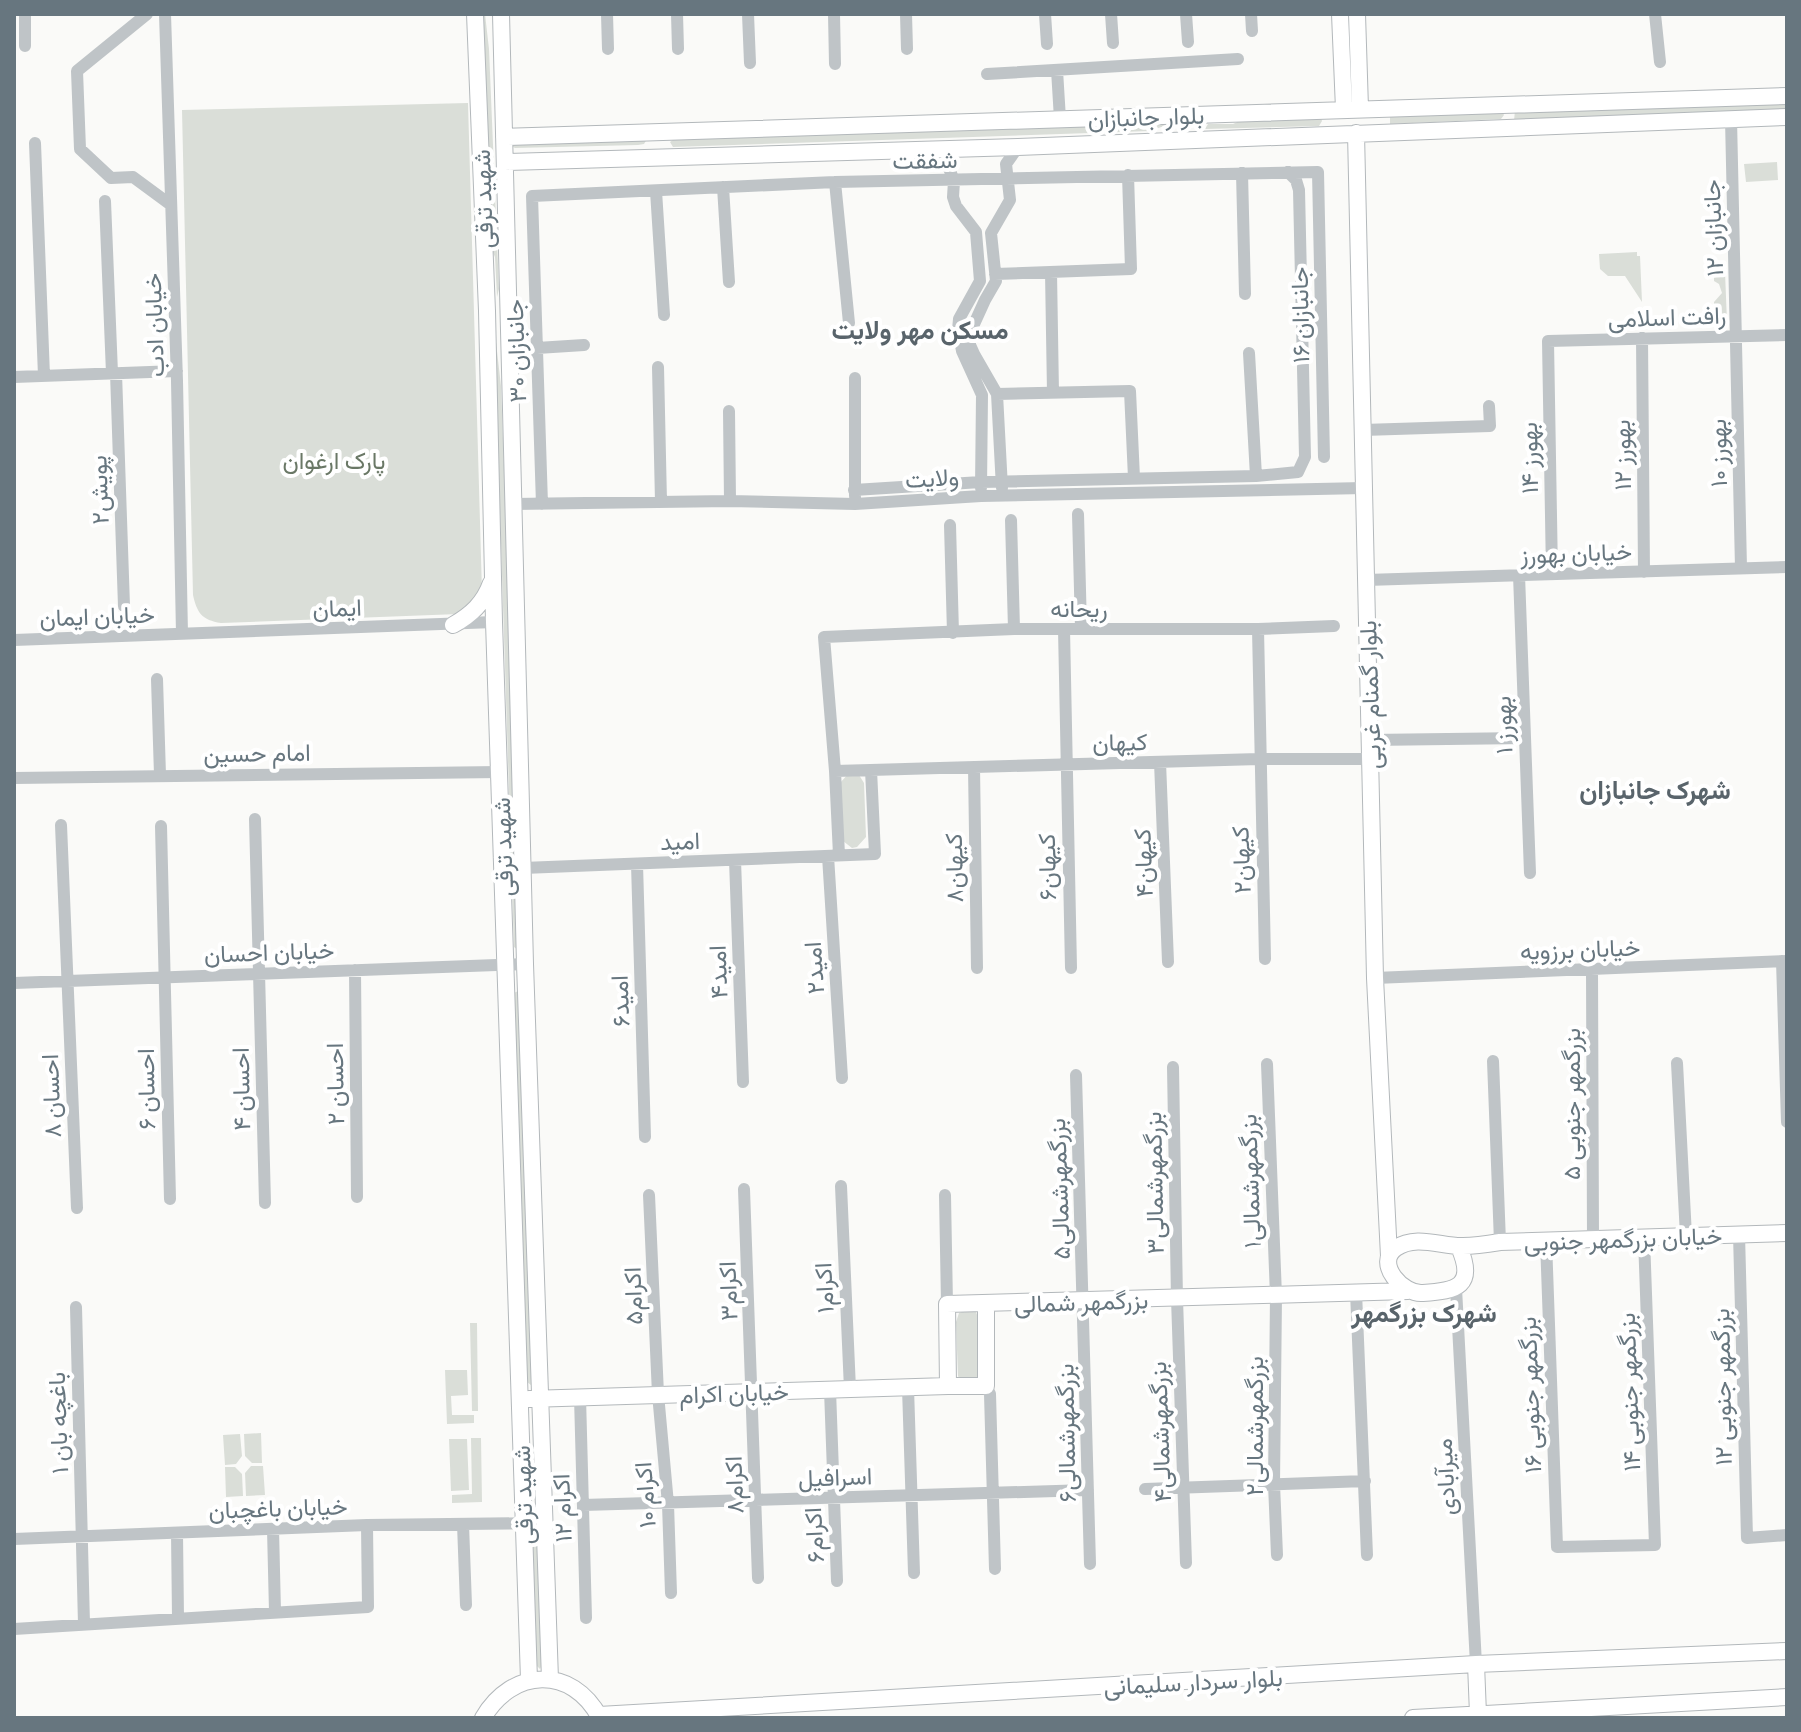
<svg xmlns="http://www.w3.org/2000/svg" width="1801" height="1732" viewBox="0 0 1801 1732" font-family="'Exo 2',Vazirmatn,sans-serif">
<style>
.green{fill:#daded8}
.lines{fill:none;stroke-linecap:round;stroke-linejoin:round}
.major-casing{stroke:#b3b8bb;stroke-width:18}
.minor{stroke:#bfc4c7;stroke-width:12}
.major{stroke:#fff;stroke-width:16}
.labels{text-anchor:middle;dominant-baseline:central;stroke-width:8;stroke-linejoin:round;paint-order:stroke}
.street-label{font-size:24px;fill:#67767f;stroke:#fff}
.park-label{font-size:24px;fill:#6a7866;stroke:#fff}
.neighbourhood-label{font-size:26px;font-weight:bold;fill:#59646b;stroke:#fff}
</style>
<rect width="100%" height="100%" fill="#fafaf8"/>
<path class="green" d="M 482,14 L 485,14 L 489,49 L 499,289 L 497,297 L 495,257 L 490,246 Z
M 1787,102 L 1787,111 L 1514,121 L 1515,110 Z
M 468,103 L 482,592 L 459,614 L 221,623 C 202,620 197,613 193,595 L 182,110 Z
M 1502,111 L 1504,115 L 1501,119 L 1390,124 L 1390,114 Z
M 1246,118 L 1321,118 L 1322,121 L 1319,126 L 1205,129 L 1208,124 L 1233,124 Z
M 1190,122 L 1189,124 L 1164,126 L 1150,131 L 673,147 L 670,142 L 674,139 Z
M 647,139 L 644,144 L 638,145 L 515,148 L 511,146 L 514,141 Z
M 1777,162 L 1778,180 L 1746,182 L 1744,164 Z
M 1637,252 L 1637,256 L 1640,256 L 1642,302 L 1625,276 L 1608,276 L 1600,269 L 1599,254 Z
M 1725,272 L 1727,322 L 1715,322 L 1714,302 L 1722,293 L 1719,284 L 1714,281 L 1714,273 Z
M 494,325 L 501,386 L 522,943 L 518,950 L 514,947 Z
M 849,773 L 859,775 L 864,783 L 866,837 L 857,847 L 852,848 L 843,841 L 840,783 Z
M 518,991 L 520,993 L 532,1386 L 526,1381 L 514,993 Z
M 968,1310 L 976,1312 L 979,1320 L 980,1376 L 977,1381 L 961,1382 L 958,1376 L 956,1322 L 959,1313 Z
M 470,1323 L 477,1323 L 478,1411 L 472,1411 Z
M 445,1370 L 467,1370 L 468,1395 L 451,1396 L 452,1415 L 474,1415 L 474,1423 L 447,1424 Z
M 261,1433 L 262,1463 L 252,1463 L 245,1456 L 244,1434 Z
M 240,1434 L 242,1456 L 236,1464 L 225,1465 L 223,1435 Z
M 471,1438 L 481,1438 L 482,1502 L 452,1503 L 452,1495 L 472,1494 Z
M 449,1439 L 467,1439 L 469,1490 L 451,1491 Z
M 251,1466 L 263,1466 L 265,1495 L 246,1496 L 245,1473 Z
M 225,1467 L 235,1467 L 242,1474 L 243,1496 L 226,1497 Z
M 534,1534 L 537,1535 L 542,1665 L 540,1669 L 535,1664 L 531,1541 Z"/>
<g class="lines">
<g class="major-casing">
<path id="major" d="M 475,14 L 487,311 L 494,622 L 529,1680
M 501,14 L 525,964 L 550,1679
M 1340,14 L 1344,109
M 1357,14 L 1360,108
M 1356,133 L 1375,978 L 1389,1256
M 504,137 L 1787,96
M 505,162 L 1018,147 L 1787,117
M 453,625 C 471,615 484,603 491,583
M 1459,1247 C 1476,1286 1457,1291 1423,1293 C 1403,1295 1374,1263 1396,1248 C 1416,1234 1443,1247 1463,1246 C 1475,1246 1488,1244 1500,1242 L 1787,1233
M 986,1304 L 986,1386 L 948,1386 L 947,1304 L 1408,1291
M 529,1399 L 948,1386
M 1476,1664 L 1478,1714
M 599,1715 L 1476,1664 L 1787,1651
M 483,1718 C 512,1668 572,1665 600,1718
M 1413,1718 L 1787,1697"/>
</g>
<path class="minor" d="M 25,14 L 25,46
M 147,14 L 77,71 L 80,149 L 111,178 L 133,177 L 171,205
M 165,14 L 177,381 L 182,634
M 607,14 L 608,49
M 677,14 L 678,49
M 748,14 L 750,63
M 834,14 L 835,64
M 906,14 L 907,49
M 1045,14 L 1047,44
M 1111,14 L 1113,43
M 1186,14 L 1188,42
M 1251,14 L 1252,31
M 1655,14 L 1660,62
M 1057,70 L 1060,119
M 987,74 L 1238,59
M 1731,119 L 1741,568
M 35,143 L 44,376
M 941,148 L 954,181 L 953,197 L 956,206 L 976,232 L 980,281 L 959,319 L 958,330 L 962,351 L 982,395 L 981,488
M 1242,173 L 1245,294
M 835,182 L 849,323
M 723,187 L 729,282
M 656,191 L 664,315
M 105,201 L 112,373
M 1051,272 L 1053,393
M 995,274 L 1131,269 L 1128,175
M 1642,338 L 1644,572
M 537,348 L 584,345
M 1249,353 L 1256,476
M 658,367 L 661,502
M 116,373 L 124,606
M 14,377 L 177,371
M 997,394 L 1130,391 L 1134,478
M 729,411 L 730,501
M 1363,430 L 1490,426 L 1489,406
M 1002,488 L 997,394 L 974,354 L 970,345 L 970,333 L 985,300 L 996,281 L 991,233 L 1010,200 L 1006,164 L 1018,147
M 854,490 L 981,482 L 1256,476 L 1298,472 L 1305,457 L 1299,190 L 1296,180 L 1288,172
M 855,496 L 855,378
M 513,504 L 730,501 L 855,504 L 981,496 L 1364,488
M 542,504 L 532,196 L 835,182 L 1318,172 L 1324,457
M 1078,514 L 1081,628
M 1011,520 L 1014,629
M 950,525 L 953,633
M 1552,574 L 1548,341 L 1787,335
M 1519,575 L 1530,873
M 1366,580 L 1787,567
M 1064,629 L 1071,968
M 1258,629 L 1265,959
M 14,640 L 494,622
M 157,679 L 160,775
M 1370,740 L 1525,738
M 1160,762 L 1168,962
M 974,767 L 977,968
M 835,771 L 824,637 L 1014,629 L 1258,629 L 1334,626
M 14,778 L 500,772
M 255,819 L 265,1203
M 61,825 L 77,1208
M 161,826 L 170,1199
M 839,855 L 835,771 L 1259,759 L 1371,759
M 828,856 L 842,1078
M 735,860 L 743,1082
M 637,864 L 645,1137
M 523,868 L 875,854 L 871,770
M 1782,961 L 1787,1122
M 1592,969 L 1593,1239
M 355,970 L 357,1197
M 1375,978 L 1787,961
M 14,983 L 525,964
M 1493,1061 L 1500,1242
M 1677,1063 L 1686,1236
M 1267,1064 L 1276,1296 L 1274,1484 L 1277,1555
M 1173,1067 L 1177,1299 L 1186,1563
M 1076,1075 L 1090,1564
M 841,1186 L 850,1389
M 744,1189 L 758,1578
M 649,1195 L 658,1394 L 668,1504 L 671,1593
M 945,1195 L 947,1304
M 1739,1234 L 1747,1538 L 1787,1535
M 1546,1241 L 1557,1547 L 1655,1545 L 1644,1238
M 1456,1288 L 1476,1664
M 1356,1292 L 1367,1555
M 76,1307 L 84,1624
M 986,1386 L 990,1394 L 995,1569
M 908,1388 L 914,1573
M 830,1390 L 837,1581
M 580,1397 L 586,1618
M 1145,1489 L 1365,1481
M 583,1505 L 1088,1490
M 463,1524 L 466,1605
M 273,1529 L 275,1612
M 177,1533 L 178,1618
M 14,1539 L 367,1525 L 543,1523
M 14,1629 L 368,1607 L 367,1525"/>
<use href="#major" class="major"/>
</g>
<g class="labels">
<g class="street-label">
<text transform="translate(1146 116) rotate(-2)">بلوار جانبازان</text>
<text transform="translate(925 159) rotate(-1)">شفقت</text>
<text transform="translate(482 199) rotate(-92)">شهید ترقی</text>
<text transform="translate(1712 228) rotate(-92)">جانبازان ۱۲</text>
<text transform="translate(1299 315) rotate(-91)">جانبازان ۱۶</text>
<text transform="translate(1667 316) rotate(-2)">رافت اسلامی</text>
<text transform="translate(153 325) rotate(-92)">خیابان ادب</text>
<text transform="translate(515 351) rotate(-92)">جانبازان ۳۰</text>
<text transform="translate(1717 453) rotate(-91)">بهورز ۱۰</text>
<text transform="translate(1621 455) rotate(-91)">بهورز ۱۲</text>
<text transform="translate(1528 458) rotate(-91)">بهورز ۱۴</text>
<text transform="translate(932 477) rotate(-3)">ولایت</text>
<text transform="translate(98 490) rotate(-92)">پویش۲</text>
<text transform="translate(1576 552) rotate(-2)">خیابان بهورز</text>
<text transform="translate(337 607) rotate(-2)">ایمان</text>
<text x="1079" y="607">ریحانه</text>
<text transform="translate(97 615) rotate(-2)">خیابان ایمان</text>
<text transform="translate(1369 695) rotate(-92)">بلوار گمنام غربی</text>
<text transform="translate(1502 725) rotate(-92)">بهورز ۱</text>
<text transform="translate(1120 741) rotate(-1)">کیهان</text>
<text transform="translate(257 752) rotate(-1)">امام حسین</text>
<text transform="translate(680 840) rotate(-2)">امید</text>
<text transform="translate(502 847) rotate(-92)">شهید ترقی</text>
<text transform="translate(1240 860) rotate(-92)">کیهان۲</text>
<text transform="translate(1142 863) rotate(-92)">کیهان۴</text>
<text transform="translate(1046 867) rotate(-91)">کیهان۶</text>
<text transform="translate(953 868) rotate(-91)">کیهان۸</text>
<text transform="translate(1580 948) rotate(-2)">خیابان برزویه</text>
<text transform="translate(269 951) rotate(-2)">خیابان احسان</text>
<text transform="translate(813 968) rotate(-94)">امید۲</text>
<text transform="translate(717 972) rotate(-92)">امید۴</text>
<text transform="translate(619 1001) rotate(-92)">امید۶</text>
<text transform="translate(334 1084) rotate(-91)">احسان ۲</text>
<text transform="translate(145 1089) rotate(-91)">احسان ۶</text>
<text transform="translate(240 1089) rotate(-91)">احسان ۴</text>
<text transform="translate(50 1096) rotate(-92)">احسان ۸</text>
<text transform="translate(1570 1104) rotate(-90)">بزرگمهر جنوبی ۵</text>
<text transform="translate(1249 1181) rotate(-92)">بزرگمهرشمالی۱</text>
<text transform="translate(1153 1183) rotate(-91)">بزرگمهرشمالی۳</text>
<text transform="translate(1058 1189) rotate(-92)">بزرگمهرشمالی۵</text>
<text transform="translate(1623 1238) rotate(-2)">خیابان بزرگمهر جنوبی</text>
<text transform="translate(823 1288) rotate(-93)">اکرام۱</text>
<text transform="translate(727 1291) rotate(-92)">اکرام۳</text>
<text transform="translate(632 1296) rotate(-92)">اکرام۵</text>
<text transform="translate(1081 1301) rotate(-2)">بزرگمهر شمالی</text>
<text transform="translate(1721 1387) rotate(-91)">بزرگمهر جنوبی ۱۲</text>
<text transform="translate(734 1392) rotate(-2)">خیابان اکرام</text>
<text transform="translate(1628 1392) rotate(-92)">بزرگمهر جنوبی ۱۴</text>
<text transform="translate(1529 1395) rotate(-92)">بزرگمهر جنوبی ۱۶</text>
<text transform="translate(57 1423) rotate(-92)">باغچه بان ۱</text>
<text transform="translate(1253 1426) rotate(-90)">بزرگمهرشمالی۲</text>
<text transform="translate(1159 1432) rotate(-92)">بزرگمهرشمالی۴</text>
<text transform="translate(1065 1433) rotate(-91)">بزرگمهرشمالی۶</text>
<text transform="translate(835 1476) rotate(-2)">اسرافیل</text>
<text transform="translate(1444 1477) rotate(-93)">میرآبادی</text>
<text transform="translate(733 1485) rotate(-92)">اکرام۸</text>
<text transform="translate(522 1495) rotate(-92)">شهید ترقی</text>
<text transform="translate(644 1495) rotate(-94)">اکرام ۱۰</text>
<text transform="translate(278 1507) rotate(-2)">خیابان باغچبان</text>
<text transform="translate(561 1508) rotate(-92)">اکرام ۱۲</text>
<text transform="translate(813 1535) rotate(-93)">اکرام۶</text>
<text transform="translate(1193 1681) rotate(-3)">بلوار سردار سلیمانی</text>
</g>
<g class="park-label">
<text x="334" y="459">پارک ارغوان</text>
</g>
<g class="neighbourhood-label">
<text x="920" y="328">مسکن مهر ولایت</text>
<text x="1655" y="788">شهرک جانبازان</text>
<text x="1424" y="1311">شهرک بزرگمهر</text>
</g>
</g>
<rect width="1801" height="1732" fill="none" stroke="#67767f" stroke-width="32"/>
</svg>
